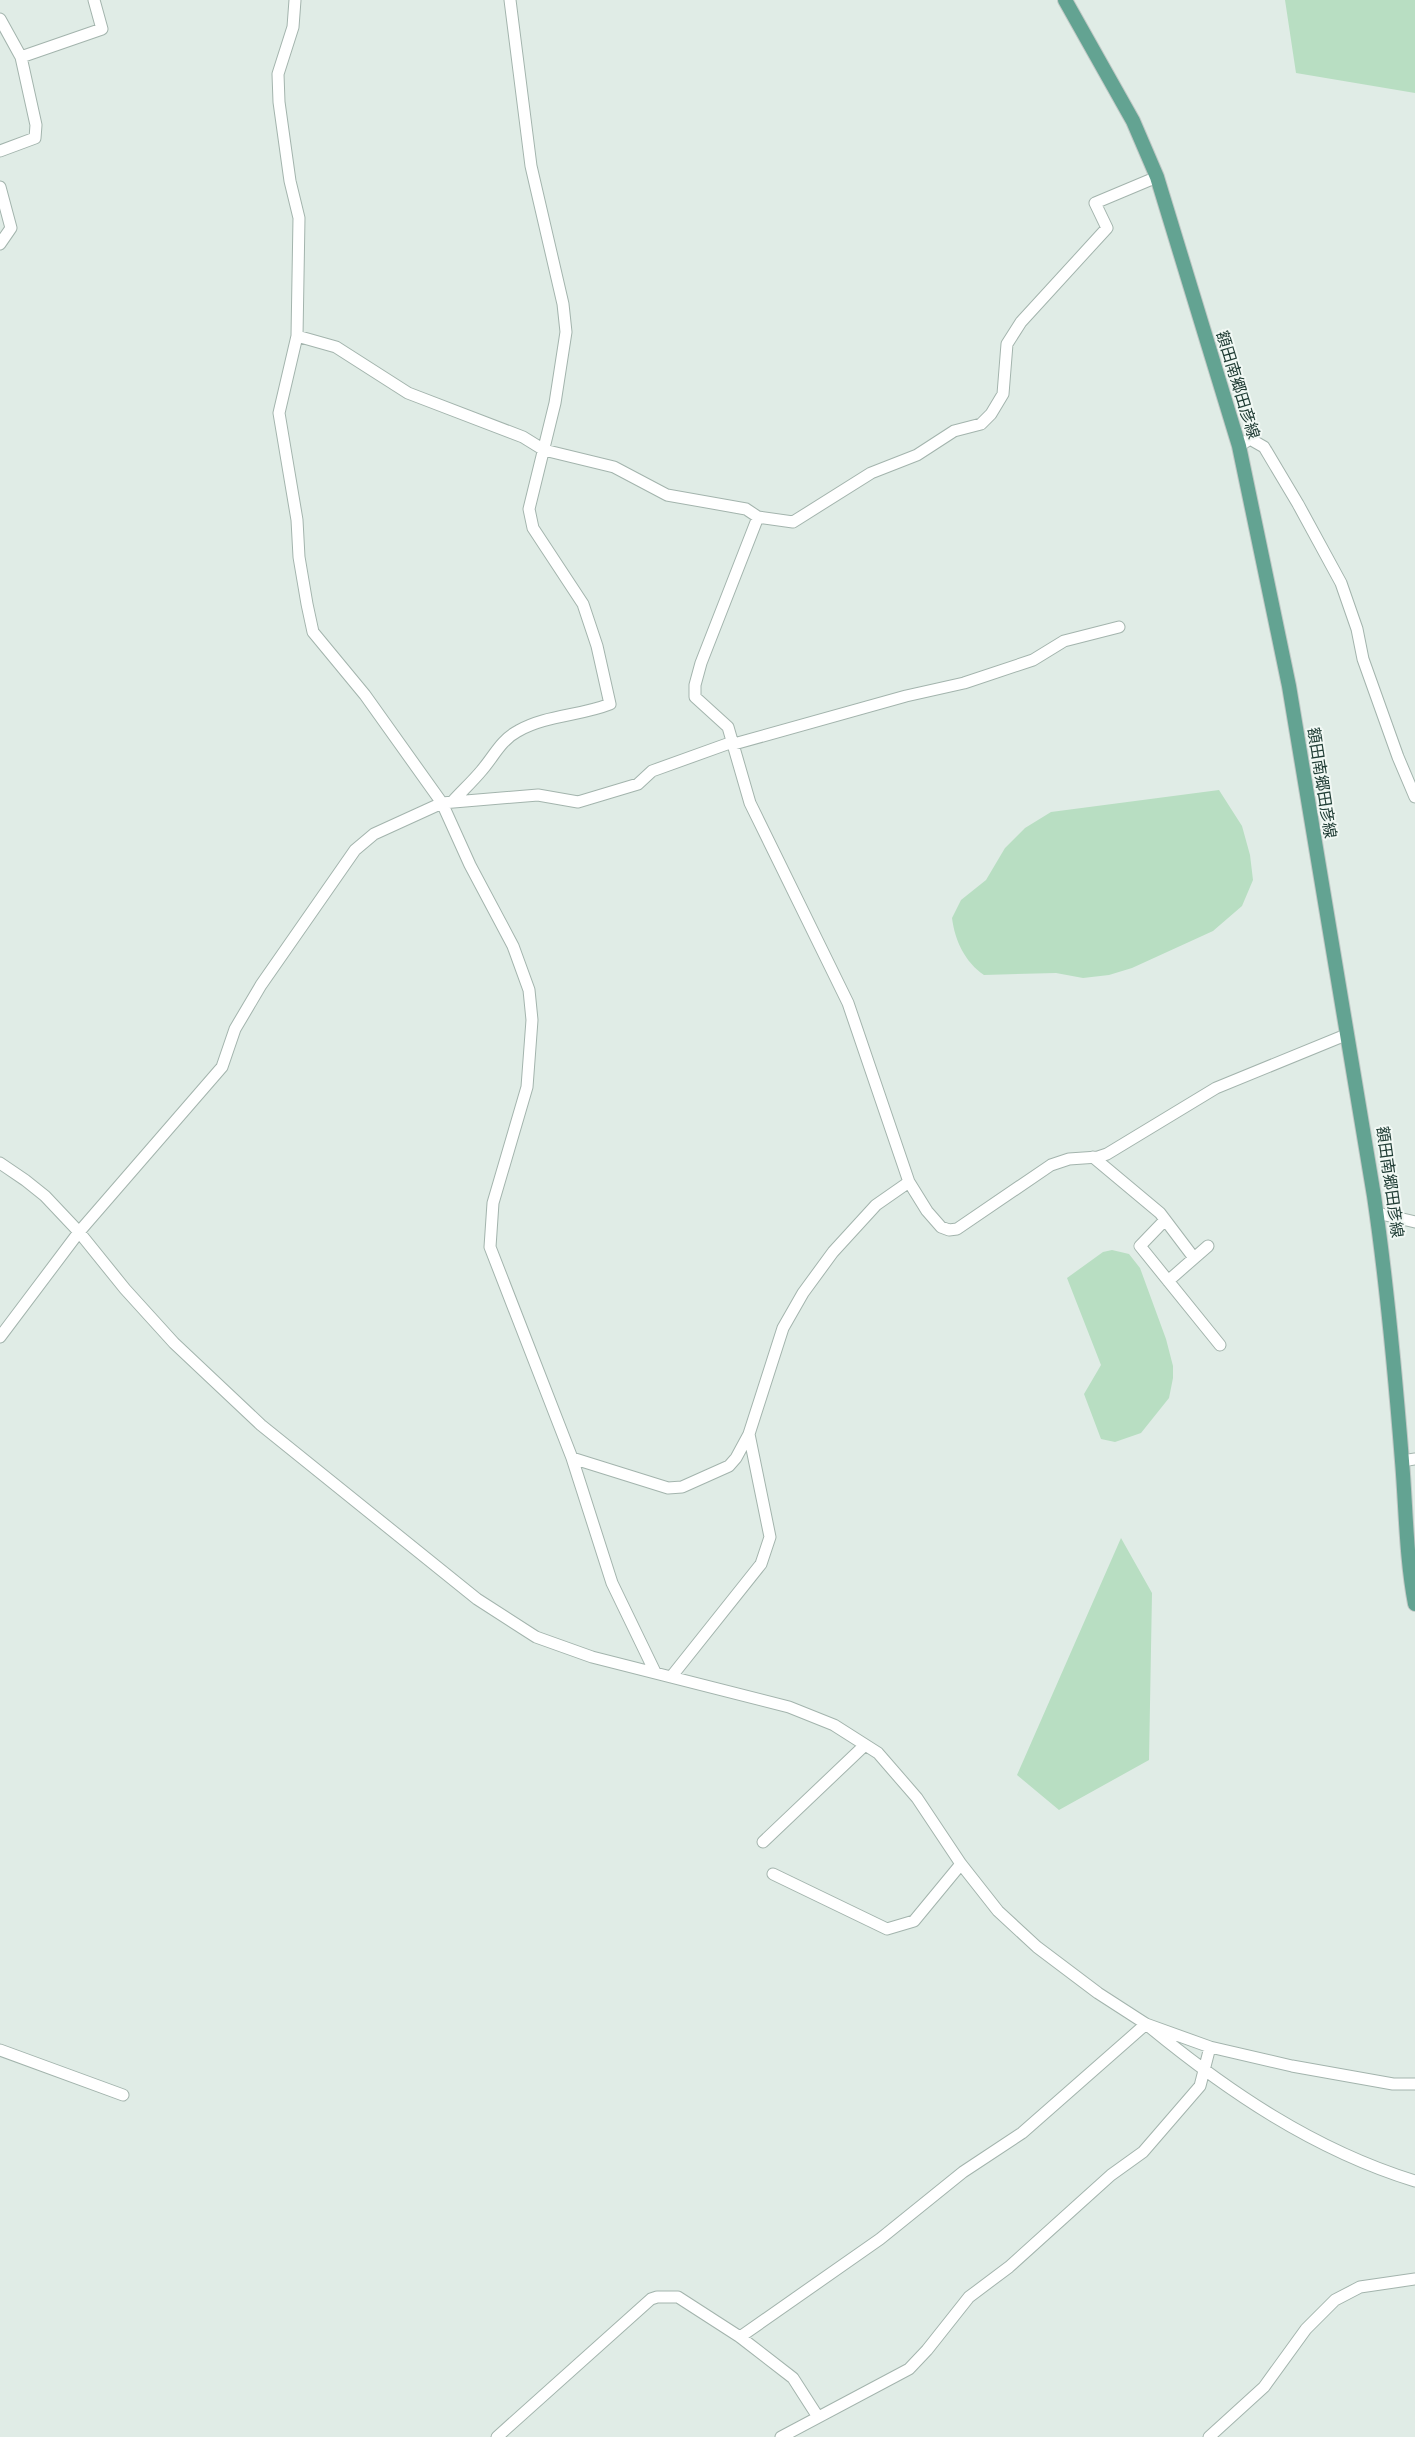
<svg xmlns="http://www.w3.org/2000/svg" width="1415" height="2437" viewBox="0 0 1415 2437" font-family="'Space Grotesk','Noto Sans JP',sans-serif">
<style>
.green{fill:#b8dec2}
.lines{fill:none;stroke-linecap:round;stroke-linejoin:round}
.minor-casing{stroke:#a3b4ad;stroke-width:13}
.major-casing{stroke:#c1c9c6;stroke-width:16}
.minor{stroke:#fff;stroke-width:11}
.major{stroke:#63a392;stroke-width:14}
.labels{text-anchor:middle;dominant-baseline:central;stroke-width:4;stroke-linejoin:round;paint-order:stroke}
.street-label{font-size:16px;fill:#203d35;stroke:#f1f8f4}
</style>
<rect width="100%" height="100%" fill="#e0ece6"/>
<path class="green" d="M 1285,0 L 1415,0 L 1415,93 L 1296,73 Z
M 1219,790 L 1242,826 L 1250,855 L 1253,880 L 1242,906 L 1213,931 L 1132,968 L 1109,975 L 1083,978 L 1056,973 L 984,975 C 965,962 955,941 952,918 L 961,900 L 986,880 L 1005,848 L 1025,828 L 1051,812 Z
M 1112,1250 L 1129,1254 L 1140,1268 L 1166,1339 L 1173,1366 L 1173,1378 L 1169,1398 L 1141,1433 L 1115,1442 L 1101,1439 L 1084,1394 L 1101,1365 L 1067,1278 L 1103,1252 Z
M 1121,1538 L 1152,1593 L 1149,1760 L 1059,1810 L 1017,1775 Z"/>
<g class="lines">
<g class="minor-casing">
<path id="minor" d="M 295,0 L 293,27 L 278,74 L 279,102 L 290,181 L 299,218 L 297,336 L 279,413 L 297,520 L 299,557 L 307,604 L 313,632 L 365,695 L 442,803 L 470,865 L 513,946 L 529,990 L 532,1020 L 527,1087 L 493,1203 L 490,1247 L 572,1458 L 612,1583 L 655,1672
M 0,19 L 21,57
M 0,151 L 35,138 L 36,125 L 21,57 L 102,29 L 94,0
M 0,187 L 11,228 L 0,244
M 297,336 L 336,347 L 408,393 L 523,437 L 544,450 L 614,467 L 667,495 L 746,509 L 758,517 L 793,522 L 871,473 L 917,455 L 954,431 L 981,424 L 991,414 L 1003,394 L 1007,344 L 1021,322 L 1107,228 L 1095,203 L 1157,177
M 1239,446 L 1250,439 L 1264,447 L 1298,504 L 1341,583 L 1357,629 L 1363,659 L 1398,757 L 1415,797
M 758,517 L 701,663 L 695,685 L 695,697 L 728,727 L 750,803 L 848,1003 L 909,1182 L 927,1211 L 941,1227 L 949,1230 L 957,1229 L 1051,1165 L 1069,1159 L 1098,1157 L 1107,1154 L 1216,1088 L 1348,1034
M 453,801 C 462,791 473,781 482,770 C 494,756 501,740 518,731 C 546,715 580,716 610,704 L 597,646 L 583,604 L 533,528 L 529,509 L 555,403 L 566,332 L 563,304 L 531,166 L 510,0
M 1093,1157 L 1160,1213 L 1194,1258
M 0,1163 L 25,1180 L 45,1196 L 79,1232 L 125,1289 L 174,1343 L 261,1425 L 477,1599 L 536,1637 L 592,1657 L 789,1707 L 834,1725 L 878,1753 L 917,1798 L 961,1864 L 998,1911 L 1037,1947 L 1098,1993 L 1146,2024 L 1210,2047 L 1292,2066 L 1393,2084 L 1415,2084
M 1377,1213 L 1415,1222
M 1165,1220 L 1140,1246 L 1220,1345
M 1168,1281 L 1208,1246
M 0,1337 L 79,1232 L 222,1067 L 235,1029 L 261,985 L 355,850 L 374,834 L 442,803 L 538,795 L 578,802 L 638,784 L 652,771 L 727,744 L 734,744 L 906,696 L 964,683 L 1033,660 L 1064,641 L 1119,627
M 572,1458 L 668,1488 L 682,1487 L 729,1466 L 736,1458 L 749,1434 L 783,1328 L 803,1293 L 833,1252 L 876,1205 L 909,1182
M 1402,1461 L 1415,1459
M 671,1677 L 761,1564 L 770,1537 L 749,1434
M 763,1842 L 865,1745
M 773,1874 L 887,1929 L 914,1921 L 961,1864
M 0,2050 L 123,2095
M 740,2337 L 880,2239 L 963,2172 L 1022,2133 L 1146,2024 C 1227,2091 1314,2150 1415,2181
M 497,2437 L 651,2299 L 657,2297 L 678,2297 L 740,2337 L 793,2378 L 818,2417
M 781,2437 L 909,2369 L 927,2350 L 969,2297 L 1009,2267 L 1111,2175 L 1143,2152 L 1200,2086 L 1210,2047
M 1209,2437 L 1264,2387 L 1306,2329 L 1335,2300 L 1360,2287 L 1415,2279"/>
</g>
<g class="major-casing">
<path id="major" d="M 1065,0 L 1133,121 L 1157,177 L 1239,446 L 1289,686 L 1374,1196 C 1387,1284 1395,1372 1402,1461 C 1406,1508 1406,1557 1415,1604"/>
</g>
<use href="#minor" class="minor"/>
<use href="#major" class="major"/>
</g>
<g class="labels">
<g class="street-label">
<text transform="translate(1238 385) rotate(73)">額田南郷田彦線</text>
<text transform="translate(1322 783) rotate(81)">額田南郷田彦線</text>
<text transform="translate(1390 1182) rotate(82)">額田南郷田彦線</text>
</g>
</g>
</svg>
